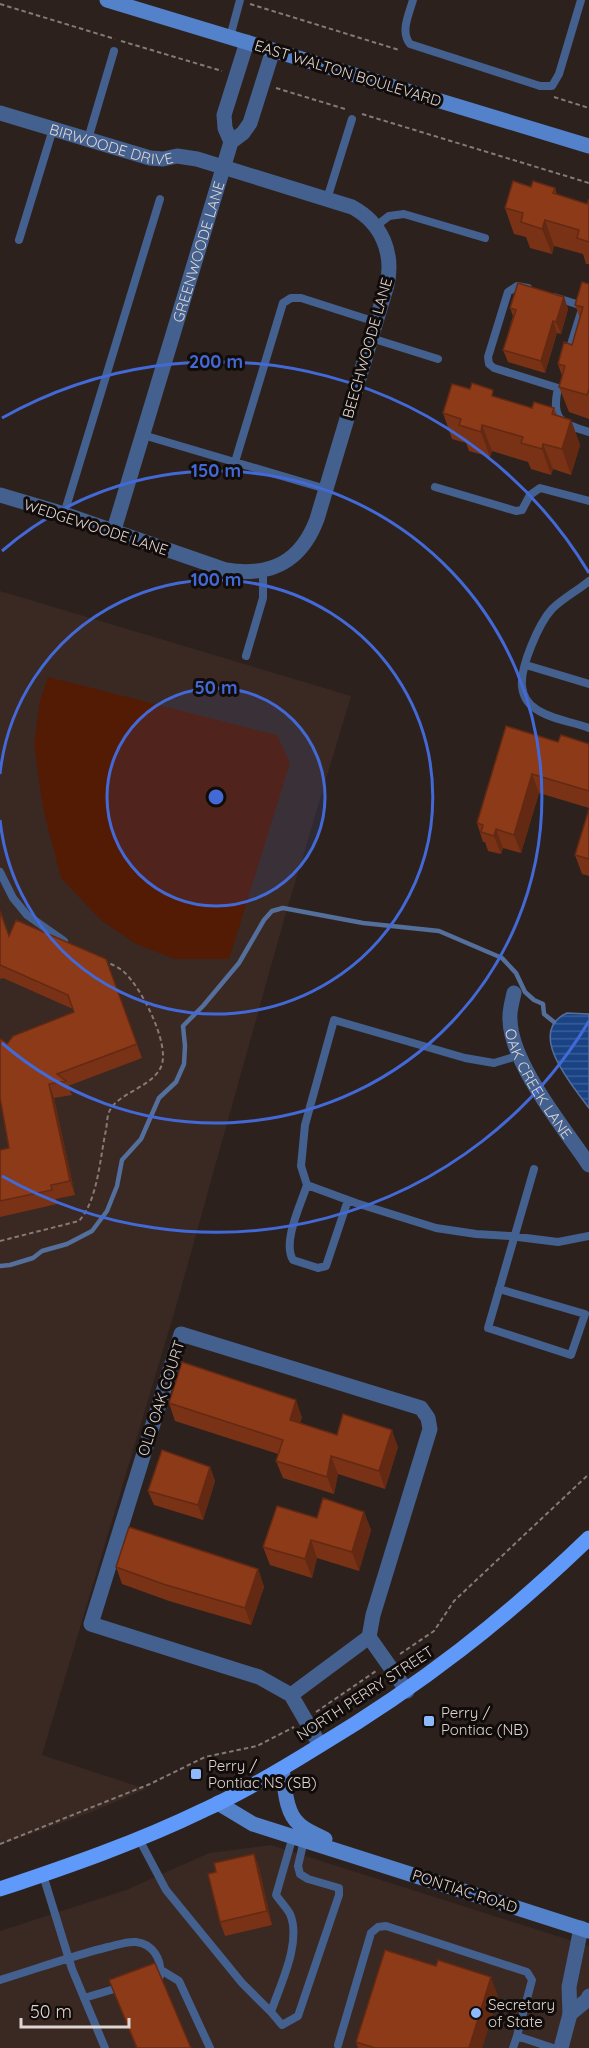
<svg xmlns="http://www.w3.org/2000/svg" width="589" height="2048" font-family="Quicksand,sans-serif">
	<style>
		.built { fill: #3a2822 }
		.grass { fill: #531b04 }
		.water { fill: url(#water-rules); stroke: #546f9c; stroke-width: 1.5 }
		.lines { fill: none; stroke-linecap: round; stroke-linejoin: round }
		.stream { stroke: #546f9c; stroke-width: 4.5 }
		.path { stroke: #847a77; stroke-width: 2; stroke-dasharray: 4.5 3; stroke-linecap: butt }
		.lane { stroke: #43608e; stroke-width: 8 }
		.street { stroke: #43608e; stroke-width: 15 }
		.secondary { stroke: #5381ca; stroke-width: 15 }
		.primary { stroke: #5f9afa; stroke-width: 15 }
		.wall { fill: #793216 }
		.shaded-wall { fill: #632912 }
		.building { fill: #8d3a19; stroke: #632912; stroke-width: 1.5 }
		.ring { fill: none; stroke: #4369d7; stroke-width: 3 }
		.poi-dot { fill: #8eb9fd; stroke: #110c0a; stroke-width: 2 }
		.labels { text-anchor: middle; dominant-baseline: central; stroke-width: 6; stroke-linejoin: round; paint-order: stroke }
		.street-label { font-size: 15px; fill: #ddd5d2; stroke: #110c0a }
		.poi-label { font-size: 15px; fill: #ddd5d2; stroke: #110c0a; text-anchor: start }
		.centre { fill: #4369d7; stroke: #110c0a; stroke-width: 3 }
		.ring-label { font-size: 18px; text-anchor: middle; font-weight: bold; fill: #4369d7; stroke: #110c0a; stroke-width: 6; stroke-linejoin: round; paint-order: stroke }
	</style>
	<defs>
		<pattern id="water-rules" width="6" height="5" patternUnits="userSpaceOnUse" patternTransform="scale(1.5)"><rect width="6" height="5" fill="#194385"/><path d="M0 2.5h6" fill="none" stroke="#3a5d95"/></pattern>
	</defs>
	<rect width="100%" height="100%" fill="#2c211d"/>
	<path class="built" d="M0 591 351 696 285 916 175 1310 42 1755 146 1789 89 1813 0 1845Z
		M271 1845 589 1946V2048H0V1931L126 1890 209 1853Z"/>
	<path class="grass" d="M48 677 277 735 290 763 229 959H175L136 944 101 920 61 878 43 808 34 744 40 701Z"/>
	<path class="water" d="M567 1013 589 1014V1108C573 1086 525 1032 567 1013Z"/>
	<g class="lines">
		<path class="stream" d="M0 1266 10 1265 33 1258 42 1251 67 1244 92 1231 107 1211 117 1186 122 1160 141 1139 159 1098 176 1082 184 1064 185 1046 183 1026 203 1006 239 963 264 920 272 911 283 908 363 923 439 931 502 958 516 973 525 992 534 1000 543 1004 544 1014 554 1022"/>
		<path class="path" d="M0 4 115 39
			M250 4 399 50
			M121 41 222 71
			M276 88 345 109
			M554 97 589 108
			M362 114 589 183
			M0 1241 79 1221C98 1200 100 1157 106 1130 107 1124 107 1117 109 1112 117 1093 151 1088 161 1067 171 1045 141 987 124 972 119 967 111 964 104 961
			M400 1654 434 1631 454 1601 589 1474
			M316 1712 376 1671
			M0 1844 150 1784 205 1757 257 1746 294 1727"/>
		<path class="lane" d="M413 0C409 14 400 32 410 44L540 86H552L559 74 581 0
			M230 37 240 0
			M88 139 114 51
			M327 199 352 119
			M376 226 389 216 404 214 485 238
			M19 240 53 129
			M528 288 517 286 508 292 488 357 489 364 494 368 558 388C551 420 561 423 589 432
			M554 297 583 306 589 294
			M371 338 438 359
			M568 354 583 306
			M143 435 326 489
			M235 462 283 303 291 298H301L376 322
			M435 487 516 511 522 510 530 495 540 488 589 501
			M64 514 160 199
			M589 581C577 591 563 598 552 609 539 623 520 667 522 686 523 696 528 704 536 709 550 719 573 722 589 728
			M246 656 263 598V571
			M526 665 589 684
			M0 872 13 898 27 915 64 941
			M520 1055 494 1063 465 1058 334 1020 305 1125 301 1166 307 1185 356 1203 436 1228 476 1234 510 1236 558 1242 589 1236
			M307 1185C301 1204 282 1242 293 1260L318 1268 326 1266 348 1200
			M499 1289 585 1314 571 1355 488 1328 534 1169
			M293 1836 276 1895C280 1901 287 1908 290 1914 302 1942 280 1985 271 2012L282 2025 298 2016 339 1895V1888L308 1879 300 1874 298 1866 304 1840
			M139 1839 166 1890 242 1983 271 2012
			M43 1875 72 1969 105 2048
			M161 1970 179 1981 210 2048
			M0 1980C36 1969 72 1956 108 1947 117 1945 127 1941 136 1942 153 1944 162 1959 160 1976L151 1981
			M84 1998 121 1987
			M338 2045 371 1933 378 1927 386 1926 527 1972 532 1980 517 2036 553 2048
			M513 2048 517 2036"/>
		<g class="street">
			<path id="s1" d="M0 113 150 158 163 159 177 156 197 159 352 207C382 223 394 253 387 285L317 519C301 562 271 577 226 570L64 514 0 495"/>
			<path d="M231 142 225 128 224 115 247 42"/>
			<path id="s2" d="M113 533 231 142 243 133 250 123 273 50"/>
			<path id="s3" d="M514 993C512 1002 509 1012 510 1020 511 1064 565 1129 589 1165"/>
			<path d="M369 1637 407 1691"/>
			<path d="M291 1695 369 1637 373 1615 430 1429 428 1418 421 1408 181 1334 91 1624 259 1677 291 1695 320 1745"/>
			<path d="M570 2014 587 2000 589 1996"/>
			<path d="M561 2048 570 2014 569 1987 581 1928"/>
		</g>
		<path class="secondary" d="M107 0 589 146
			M282 1769C285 1786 285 1812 299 1824 306 1831 316 1834 325 1839
			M218 1803 253 1824 589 1931"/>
		<path class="primary" d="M0 1889C69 1866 138 1842 204 1810 244 1792 282 1769 319 1746 421 1685 504 1620 589 1538"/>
	</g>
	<path class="wall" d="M531 187 555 188 557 195 587 204 589 199V264H586L583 254 554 246 552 254 530 248 526 237 514 234 505 208Z
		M589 284V419L569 412 559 387 562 376 558 364 572 345 580 318 575 305Z
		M564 297 568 309 561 334 557 333 545 373 508 362 503 350 513 316 510 308Z
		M496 397 532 408H554L557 415 571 420 580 445 571 475 553 469 551 475 531 469 528 462 492 451 490 457 469 451 466 443 452 439 443 413Z
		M558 742 589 744V808L539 793 521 853 503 848 501 854 488 851 485 842H483L477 823Z
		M589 809V876L582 874 575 855Z
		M0 911 9 936 106 959 142 1058 68 1086 72 1095 54 1098 75 1195 56 1199 57 1204 0 1217V1150L9 1148 7 1044 74 1012 73 1009 3 978 0 979Z
		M169 1403 302 1417 300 1423 337 1435 398 1447 385 1489 338 1474 334 1494 283 1478 276 1461 278 1454 175 1421Z
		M210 1467 215 1481 203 1520 154 1505 148 1491Z
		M364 1512 371 1530 359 1571 317 1558 312 1578 270 1565 263 1547 317 1518Z
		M116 1567 258 1569 264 1587 251 1625 169 1601 122 1584Z
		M254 1854 259 1868 272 1925 225 1936 220 1922 216 1872Z
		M436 1966 498 1996 482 2048H358L356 2042Z
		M109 1980 191 2048H136Z"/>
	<path class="shaded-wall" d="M545 220 554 246 552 254 542 229Z
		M564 297 568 309 561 334 556 322Z
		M553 321 557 333 545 373 541 361Z
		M571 420 580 445 571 475 562 449Z
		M482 425 492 451 490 457 481 432Z
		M543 444 553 469 551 475 542 449Z
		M532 774 539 793 521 853 514 835Z
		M496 829 503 848 501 854 494 836Z
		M49 1084 54 1098 75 1195 70 1181Z
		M296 1400 302 1417 296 1437 290 1420Z
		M392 1430 398 1447 385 1489 379 1471Z
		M331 1456 338 1474 334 1494 327 1477Z
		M210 1467 215 1481 203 1520 198 1505Z
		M364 1512 371 1530 359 1571 352 1552Z
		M311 1540 317 1558 312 1578 305 1559Z
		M258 1569 264 1587 251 1625 245 1608Z
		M254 1854 259 1868 272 1925 267 1911Z
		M491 1977 498 1996 482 2048H469Z"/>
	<path class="building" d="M513 181 531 187 533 181 555 188 553 193 587 204 589 199V242L577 238 579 230 545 220 542 229 521 222 523 213 505 208Z
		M582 282 589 284V389L587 395 559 387 565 366 558 364 564 342 572 345 583 307 575 305Z
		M518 283 564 297 556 322 553 321 541 361 503 350 516 310 510 308Z
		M472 383 493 390 492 396 532 408 534 402 554 408 552 414 571 420 562 449 543 444 542 449 521 443 523 437 482 425 481 432 459 425 461 419 443 413 452 384 470 389Z
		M506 726 558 742 561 735 589 744V791L532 774 514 835 496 829 494 836 481 832 483 825 477 823Z
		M589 809V859L575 855Z
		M0 911 9 936 16 920 106 959 137 1044 57 1074 66 1081 49 1084 70 1181 51 1185 52 1190 0 1201V1150L9 1148 0 1098V1040L1 1039 7 1044 13 1036 74 1012 68 995 0 965Z
		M182 1362 296 1400 290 1420 337 1435 343 1414 392 1430 379 1471 331 1456 327 1477 276 1461 283 1440 169 1403Z
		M162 1450 210 1467 198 1505 148 1491Z
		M323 1498 364 1512 352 1552 311 1540 305 1559 263 1547 277 1506 317 1518Z
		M129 1527 258 1569 245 1608 163 1584 116 1567Z
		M254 1854 267 1911 220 1922 208 1874 216 1872 214 1863Z
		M385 1950 436 1966 438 1960 491 1977 469 2048H375L356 2042Z
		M155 1963 191 2048H137L109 1980Z"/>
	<circle cx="216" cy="797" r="109" fill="#4369d7" fill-opacity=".12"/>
	<g class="ring">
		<circle cx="216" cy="797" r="109"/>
		<path d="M0 774A217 217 0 1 1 0 820"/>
		<path d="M2 551A326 326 0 1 1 2 1043"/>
		<path d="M589 1021A435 435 0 0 1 2 1176M2 418A435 435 0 0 1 589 573"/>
	</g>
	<g class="poi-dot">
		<rect x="423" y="1715" width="12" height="12" rx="3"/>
		<rect x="190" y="1768" width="12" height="12" rx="3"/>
		<circle cx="476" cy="2013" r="6"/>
	</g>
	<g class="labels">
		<g class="street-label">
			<text transform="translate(348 73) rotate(17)">EAST WALTON BOULEVARD</text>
			<text stroke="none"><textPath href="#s1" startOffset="116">BIRWOODE DRIVE</textPath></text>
			<text stroke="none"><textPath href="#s2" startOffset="294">GREENWOODE LANE</textPath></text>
			<text transform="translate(367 348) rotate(-74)">BEECHWOODE LANE</text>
			<text transform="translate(96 527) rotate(18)">WEDGEWOODE LANE</text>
			<text stroke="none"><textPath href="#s3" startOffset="98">OAK CREEK LANE</textPath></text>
			<text transform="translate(161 1398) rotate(-72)">OLD OAK COURT</text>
			<text transform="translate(365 1693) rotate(-33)">NORTH PERRY STREET</text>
			<text transform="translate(465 1891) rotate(18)">PONTIAC ROAD</text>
		</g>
		<g class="poi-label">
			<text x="441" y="1712">Perry /<tspan x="441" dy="17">Pontiac (NB)</tspan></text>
			<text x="208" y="1765">Perry /<tspan x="208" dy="17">Pontiac NS (SB)</tspan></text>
			<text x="488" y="2004">Secretary<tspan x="488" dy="17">of State</tspan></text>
		</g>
	</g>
	<circle cx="216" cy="797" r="9" class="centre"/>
	<g class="ring-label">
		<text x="216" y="368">200 m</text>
		<text x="216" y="477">150 m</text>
		<text x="216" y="586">100 m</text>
		<text x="216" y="694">50 m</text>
	</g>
	<path d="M21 2018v9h108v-9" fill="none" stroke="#ddd5d2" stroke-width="3"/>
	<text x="30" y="2018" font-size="18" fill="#ddd5d2" stroke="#110c0a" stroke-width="4.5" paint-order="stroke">50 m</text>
</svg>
